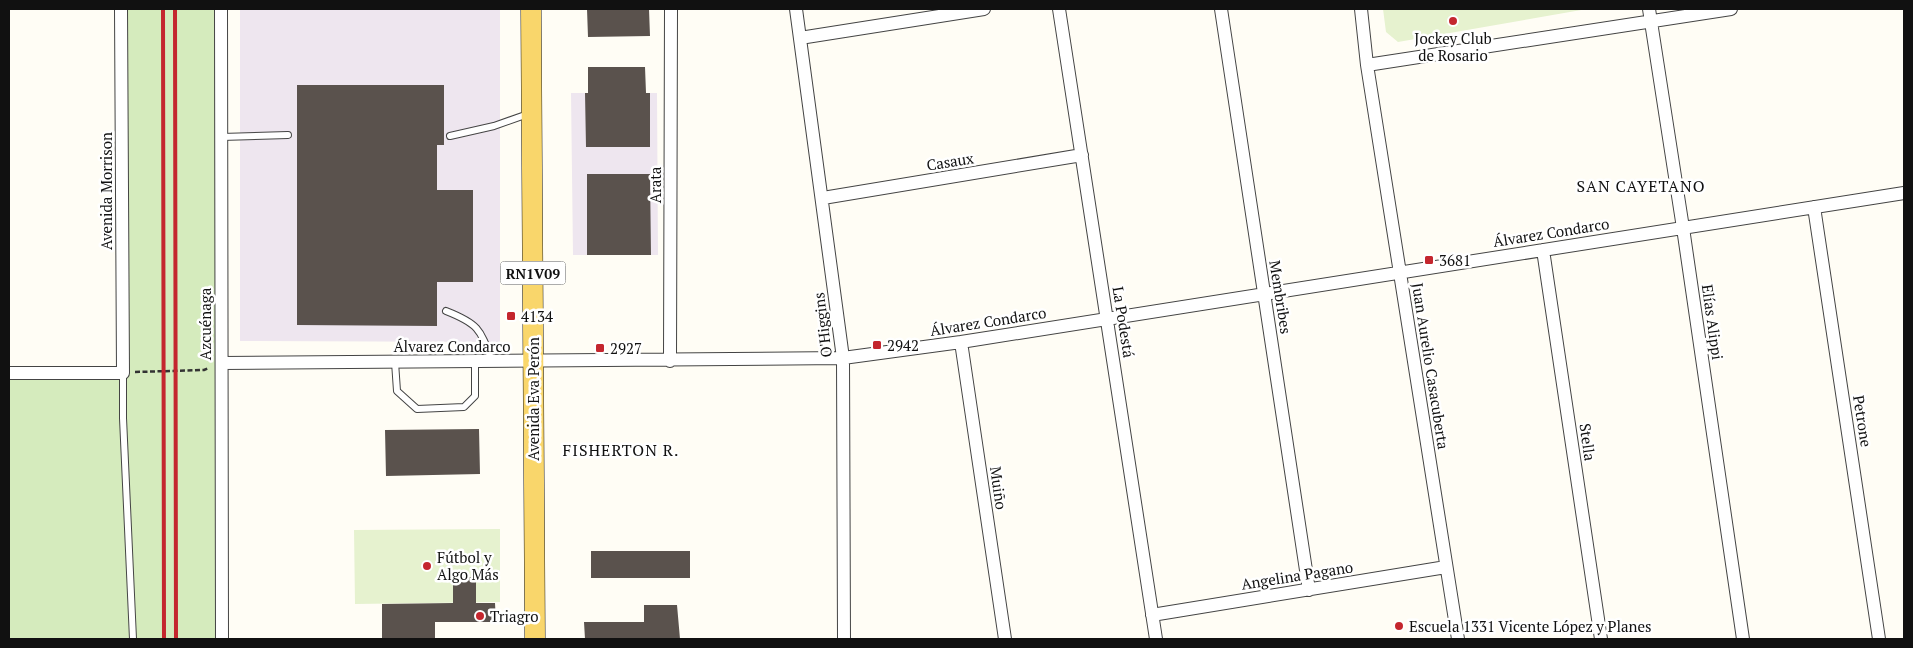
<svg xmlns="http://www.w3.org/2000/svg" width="1913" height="648" font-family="'PT Serif',serif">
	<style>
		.industrial { fill: #eee6ef }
		.green { fill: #d5ebbd }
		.pitch { fill: #e6f2cf }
		.building { fill: #5a524d }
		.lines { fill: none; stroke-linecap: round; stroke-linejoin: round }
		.lane-casing { stroke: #444; stroke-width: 8 }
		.street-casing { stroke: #444; stroke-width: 14 }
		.primary-casing { stroke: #222; stroke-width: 21 }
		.path { stroke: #333; stroke-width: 2.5; stroke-dasharray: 5 2.5; stroke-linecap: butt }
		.lane { stroke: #fff; stroke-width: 6 }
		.street { stroke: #fff; stroke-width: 12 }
		.primary { stroke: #f9d66b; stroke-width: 20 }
		.rail { stroke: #c4262e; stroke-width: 4 }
		.poi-dot { fill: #c4262e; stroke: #fff; stroke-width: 2 }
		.labels { text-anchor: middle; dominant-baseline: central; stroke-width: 5; stroke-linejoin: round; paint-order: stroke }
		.shield { fill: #fff; stroke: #585858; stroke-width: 1 }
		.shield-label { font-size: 14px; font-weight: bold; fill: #111 }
		.poi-label { font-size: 15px; fill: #111; stroke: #fff; text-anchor: start }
		.street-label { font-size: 15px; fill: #111; stroke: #fff }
		.neighbourhood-label { font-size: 16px; letter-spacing: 1px; fill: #111; stroke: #fff }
	</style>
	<rect width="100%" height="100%" fill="#fffdf5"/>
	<path class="industrial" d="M240 9H500V342L240 341Z
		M571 93H657L658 255H573Z"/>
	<path class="green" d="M121 9H221L222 639H9V373H122Z"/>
	<path class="pitch" d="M1383 9H1587L1398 42 1386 32Z
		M500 529V602L355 604 354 530Z"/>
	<path class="building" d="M587 9H649L650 36 588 37Z
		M588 67H645L646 93H650V147H586L585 93H588Z
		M297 85H444V145H437V190H473V282H437V326L297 325Z
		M587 174H650L651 255H587Z
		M479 429 480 474 386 476 385 430Z
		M591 551H690V578H591Z
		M453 577H476V603H495L496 622H435V639H382V604L453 603Z
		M644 605H677L680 639H585L584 622H644Z"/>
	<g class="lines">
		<g class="lane-casing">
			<path id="lane" d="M450 136 494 126 528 114
				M221 137 288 135
				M446 311C479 324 480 329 492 361
				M395 362 397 391 417 409 464 407 475 396V362
				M123 373V418L133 639"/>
		</g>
		<g class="street-casing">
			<path id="street" d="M221 9 222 639
				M796 9 843 358 844 639
				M1059 9 1156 639
				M1221 9 1309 590
				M1361 9 1367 65 1458 639
				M1649 9 1683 228 1743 639
				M800 38 984 9
				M1367 65 1731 9
				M823 198 1082 155
				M1814 207 1879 639
				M1543 250 1601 639
				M961 342 1005 639
				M670 361 671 9
				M222 363 843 358 961 342 1904 193
				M9 373H123L121 9
				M1152 615 1446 567"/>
		</g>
		<g class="primary-casing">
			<path id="primary" d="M531 9 535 639"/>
		</g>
		<path class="path" d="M135 372 204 370 209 368"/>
		<use href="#lane" class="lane"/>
		<use href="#street" class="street"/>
		<use href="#primary" class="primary"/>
		<path class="rail" d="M163 9 164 639
			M175 9 176 639"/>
	</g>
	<g class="poi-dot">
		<circle cx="1453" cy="21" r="5"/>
		<rect x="1424" y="255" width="10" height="10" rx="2.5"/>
		<rect x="506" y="311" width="10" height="10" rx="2.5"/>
		<rect x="872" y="340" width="10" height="10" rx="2.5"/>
		<rect x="595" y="343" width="10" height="10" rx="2.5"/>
		<circle cx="427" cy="566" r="5"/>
		<circle cx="480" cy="616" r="5"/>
		<circle cx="1399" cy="626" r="5"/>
	</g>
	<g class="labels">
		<rect class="shield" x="500.5" y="261.5" width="65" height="23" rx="4"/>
		<g class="shield-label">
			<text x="533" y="273">RN1V09</text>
		</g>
		<g class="poi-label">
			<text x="1453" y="38" text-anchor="middle">Jockey Club<tspan x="1453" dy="17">de Rosario</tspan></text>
			<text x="1439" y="260">3681</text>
			<text x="521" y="316">4134</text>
			<text x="887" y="345">2942</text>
			<text x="610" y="348">2927</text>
			<text x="437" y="557">Fútbol y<tspan x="437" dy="17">Algo Más</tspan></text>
			<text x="490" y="616">Triagro</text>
			<text x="1409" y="626">Escuela 1331 Vicente López y Planes</text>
		</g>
		<g class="street-label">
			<text transform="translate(950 161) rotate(-9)">Casaux</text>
			<text transform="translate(655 185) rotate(-90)">Arata</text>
			<text transform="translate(106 191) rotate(-90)">Avenida Morrison</text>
			<text transform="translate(1551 232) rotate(-9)">Álvarez Condarco</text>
			<text transform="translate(1281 297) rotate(81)">Membribes</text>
			<text transform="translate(988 321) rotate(-9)">Álvarez Condarco</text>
			<text transform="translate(1124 322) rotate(81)">La Podestá</text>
			<text transform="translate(1713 322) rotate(82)">Elías Alippi</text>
			<text transform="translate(205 324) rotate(-90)">Azcuénaga</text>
			<text transform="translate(822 325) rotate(-97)">O'Higgins</text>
			<text x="452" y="346">Álvarez Condarco</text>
			<text transform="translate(1431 366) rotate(81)">Juan Aurelio Casacuberta</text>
			<text transform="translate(533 399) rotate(-90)">Avenida Eva Perón</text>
			<text transform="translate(1863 421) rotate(81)">Petrone</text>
			<text transform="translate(1588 442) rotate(82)">Stella</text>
			<text transform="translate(999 488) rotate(82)">Muiño</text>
			<text transform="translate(1297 575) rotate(-9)">Angelina Pagano</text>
		</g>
		<g class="neighbourhood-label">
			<text x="1641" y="186">SAN CAYETANO</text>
			<text x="621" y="450">FISHERTON R.</text>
		</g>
	</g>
	<rect width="1913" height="648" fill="none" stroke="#111111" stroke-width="20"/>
</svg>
